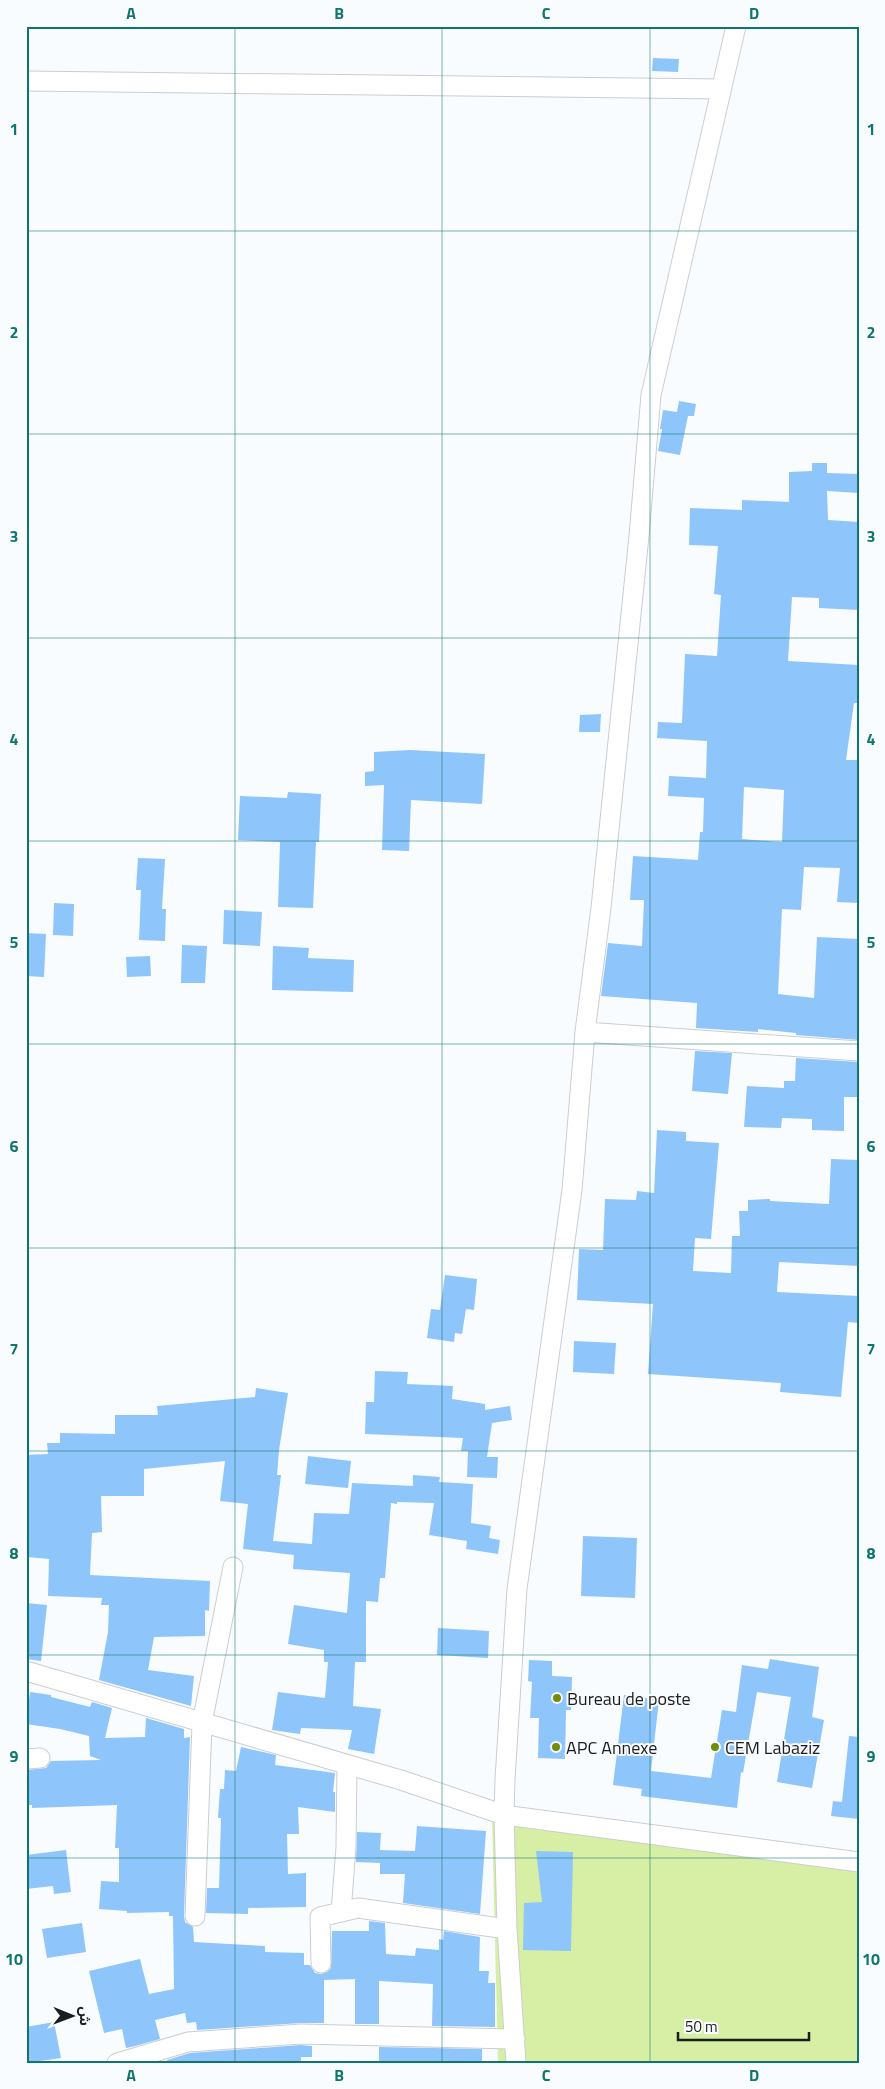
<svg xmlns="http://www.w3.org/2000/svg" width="885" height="2089" font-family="'Titillium Web','Noto Sans Arabic',sans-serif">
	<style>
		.green { fill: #d7efa5 }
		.building { fill: #8ec5fa; fill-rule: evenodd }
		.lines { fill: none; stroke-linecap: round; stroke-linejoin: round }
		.minor-casing { stroke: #cbcdd0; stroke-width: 21 }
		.minor { stroke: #fff; stroke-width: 19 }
		.grid { fill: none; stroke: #0f766e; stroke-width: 1; stroke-opacity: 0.55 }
		.poi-dot { fill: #708c09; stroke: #f9fcff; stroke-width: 2 }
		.labels { text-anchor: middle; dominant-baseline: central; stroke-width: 4; stroke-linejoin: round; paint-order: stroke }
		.poi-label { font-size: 18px; fill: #1b1c1d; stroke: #f9fcff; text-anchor: start }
		.neatline { fill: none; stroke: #0f766e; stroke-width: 2 }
		.grid-label { font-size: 16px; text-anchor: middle; font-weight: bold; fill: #0f766e }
	</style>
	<rect width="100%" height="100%" fill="#f9fcff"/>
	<path class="green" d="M492 1820 859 1869V2063H498Z"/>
	<path class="building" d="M653 58 679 59 678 72 652 71Z
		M679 401 696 404 694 416H688L680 455 658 451 662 429H660L663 410 677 412Z
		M812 463H827V473L859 474V493L827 491 828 520 859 522V610L819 608V598L792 597 788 661 859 665V703H854L846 760H859V903L837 902 840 868 804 867 801 910 782 909 778 994 814 998 817 937 859 939V1040L796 1035V1033L758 1029V1032L696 1028 697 1003 601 996 608 943 642 946 644 900H630L633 856 698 860 700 832H703L704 798 668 796 669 776 706 778 707 741 657 738 658 722 682 723 685 654 717 656 721 595 714 594 718 546 689 545 690 508 742 510V500L789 502V472L812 471ZM744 787 784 790 782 842 742 839Z
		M601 714 600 732H579L580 715Z
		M410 750 485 754 482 804 411 800 409 851 382 850 384 785 365 786V772L374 771V752Z
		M288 792 321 794 319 842H316L313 908 278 907 280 842 238 840 240 796 287 798Z
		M138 858 165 859 162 909H166L165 941 139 940 141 890H136Z
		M54 903 74 904 73 936 53 935Z
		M224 910 262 912 260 946 223 944Z
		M26 933 46 934 44 977 26 976Z
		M182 945 207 946 205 983H181Z
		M273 946 309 948 308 958 354 960 353 992 272 990Z
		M150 956 151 976 127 977 126 957Z
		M695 1051 732 1053 728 1094 692 1091Z
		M796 1058 859 1062V1097H844V1131L812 1130V1119L782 1118 781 1128 744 1127 747 1086 784 1088V1081H795Z
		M657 1130 686 1132V1141L719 1143 711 1239 695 1238 693 1271 731 1273 732 1236H740L739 1211H748V1200L770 1199V1201L829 1204 831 1159 859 1160V1266L779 1262 777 1292 859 1296V1323L848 1322 841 1397 780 1392 781 1383 648 1374 653 1304 577 1300 579 1249 603 1250 605 1199 636 1200 637 1191 654 1193Z
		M445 1275 477 1279 474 1310 466 1309 462 1334 455 1333 454 1342 427 1338 431 1309 440 1310Z
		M574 1341 616 1343 614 1374 573 1372Z
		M375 1371 408 1372 407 1384 453 1386 452 1399 485 1404V1410L510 1406 512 1420 492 1423 487 1457H498L497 1478 467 1477 468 1451H461L463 1438 365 1434 366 1402H374Z
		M256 1388 288 1393 279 1450 277 1475H281L273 1541 312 1544 314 1513 349 1514 352 1483 413 1486V1475L440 1477 439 1482 473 1484 471 1523 491 1526 489 1538 500 1540 498 1554 466 1549 467 1541 429 1535 434 1503 397 1502V1504L391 1503 385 1578H380L378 1602 366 1601V1662H355L353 1706 381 1709 374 1754 348 1749 352 1730 301 1728 300 1734 272 1730 278 1692 325 1698 328 1662H324V1650L288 1644 294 1605 347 1613 350 1573 293 1569 294 1555 243 1549 248 1504 220 1501 225 1461 144 1469V1496H101L102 1532 92 1533 90 1575 210 1581 209 1611 205 1610V1636L154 1637 148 1670 194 1676 191 1706 99 1680 108 1632 109 1605H101L102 1598 48 1596 49 1559 27 1557 29 1515H28V1491H26V1455L48 1454 47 1443H60V1433L115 1434V1415H158L157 1406 255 1397Z
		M308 1456 351 1461 348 1488 305 1484Z
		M583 1536 637 1538 635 1598 581 1596Z
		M26 1603 47 1605 41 1661 26 1659Z
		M438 1628 489 1631 488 1658 437 1655Z
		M770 1659 819 1667 812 1717 824 1720 812 1788 777 1782 791 1697 757 1692 743 1773 741 1772 737 1808 641 1796 642 1789 613 1785 624 1695 659 1700 651 1771 711 1778 722 1710 736 1712 742 1665 768 1669Z
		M529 1660 552 1661V1676L572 1677 571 1710H566L565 1759 538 1758 539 1718H530L532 1682 528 1681Z
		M30 1692 51 1695V1697L90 1707 92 1702 112 1708 105 1738 145 1737 146 1718 184 1729V1738L190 1737 184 1916 185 1922 193 1927 194 1942 265 1946V1952L304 1953V1965H310L315 1973 321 1974 327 1972 331 1968 332 1931H369V1921L385 1923 386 1954 415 1956 416 1948 439 1950V1939L443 1940 444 1931 480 1937 479 1971H489L488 1983H495V2027L432 2026 433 1984 379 1981V2024H355V1979L324 1980V2023H300L197 2030 196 2022 187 2023 185 2013 155 2020 160 2039 135 2046 126 2048 122 2029 104 2033 89 1971 140 1959 149 1994 174 1989 173 1916H169V1912L127 1913V1911L99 1909 101 1881 119 1882V1848H115L117 1805 32 1808V1805H26V1770L46 1768 51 1761 101 1760 90 1756 89 1736 60 1729 26 1724Z
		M849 1736 859 1737V1819L831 1816 833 1801 842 1802Z
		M241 1747 276 1755 275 1765 335 1773 333 1792H335V1812L298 1807 299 1834H287L288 1874 306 1873V1907L248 1908V1914L206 1913 207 1888H219L221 1818H218L220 1789H224L225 1770 236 1771Z
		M417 1826 486 1831 480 1914 403 1903 405 1874H380V1863L356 1862 357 1832 381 1833 380 1850 415 1851Z
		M66 1850 71 1892 54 1894 53 1886 26 1889V1855Z
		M536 1851 573 1852 571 1951 523 1950 524 1903 542 1902Z
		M82 1923 86 1952 47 1958 42 1929Z
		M54 2022 61 2058 26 2063V2027Z
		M301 2045 312 2046V2057H301V2063H167V2060L190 2053Z
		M379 2047 482 2049V2063H379Z"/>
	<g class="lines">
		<g class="minor-casing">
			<path id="minor" d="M26 81 721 89
				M585 1032 859 1051
				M26 1671 401 1780 504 1815 859 1862
				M26 1759 40 1758
				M341 1912 346 1847 347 1765
				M195 1916 202 1723 233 1567
				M321 1963 320 1917 358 1908 507 1929
				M117 2063 188 2042 301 2034 515 2039
				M516 2063 507 1929 504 1815 505 1779 517 1589 572 1190 585 1032 601 908 639 536 651 395 736 26"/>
		</g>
		<use href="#minor" class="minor"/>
	</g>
	<path class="grid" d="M235 26V2063M442 26V2063M650 26V2063M26 231H859M26 434H859M26 638H859M26 841H859M26 1044H859M26 1248H859M26 1451H859M26 1655H859M26 1858H859"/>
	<g class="poi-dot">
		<circle cx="557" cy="1698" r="5"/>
		<circle cx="556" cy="1747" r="5"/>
		<circle cx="715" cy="1747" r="5"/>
	</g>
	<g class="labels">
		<g class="poi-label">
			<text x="567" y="1698">Bureau de poste</text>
			<text x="566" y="1747">APC Annexe</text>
			<text x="725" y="1747">CEM Labaziz</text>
		</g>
	</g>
	<rect width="885" height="2089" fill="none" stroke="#f9fcff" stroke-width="55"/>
	<g transform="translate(72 2016) rotate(91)" stroke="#f9fcff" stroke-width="4" paint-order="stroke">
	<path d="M0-4L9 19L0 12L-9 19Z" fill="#1b1c1d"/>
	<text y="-8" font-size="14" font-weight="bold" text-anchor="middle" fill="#1b1c1d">ش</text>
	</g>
	<path d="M678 2032v8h131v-8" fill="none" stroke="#1b1c1d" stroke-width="2.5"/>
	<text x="685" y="2032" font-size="15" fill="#1b1c1d" stroke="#f9fcff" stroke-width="4" paint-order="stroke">50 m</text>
	<rect x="28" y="28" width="830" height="2034" class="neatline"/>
	<g class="grid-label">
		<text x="131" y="19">A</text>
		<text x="339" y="19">B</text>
		<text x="546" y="19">C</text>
		<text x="754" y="19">D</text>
		<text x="14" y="135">1</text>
		<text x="871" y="135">1</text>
		<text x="14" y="338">2</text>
		<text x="871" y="338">2</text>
		<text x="14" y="542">3</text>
		<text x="871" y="542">3</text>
		<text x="14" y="745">4</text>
		<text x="871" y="745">4</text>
		<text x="14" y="948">5</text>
		<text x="871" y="948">5</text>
		<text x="14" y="1152">6</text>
		<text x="871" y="1152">6</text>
		<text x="14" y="1355">7</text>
		<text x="871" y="1355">7</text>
		<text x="14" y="1559">8</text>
		<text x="871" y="1559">8</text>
		<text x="14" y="1762">9</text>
		<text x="871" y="1762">9</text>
		<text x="14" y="1965">10</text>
		<text x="871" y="1965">10</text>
		<text x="131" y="2081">A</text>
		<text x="339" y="2081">B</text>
		<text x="546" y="2081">C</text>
		<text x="754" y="2081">D</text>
	</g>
</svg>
